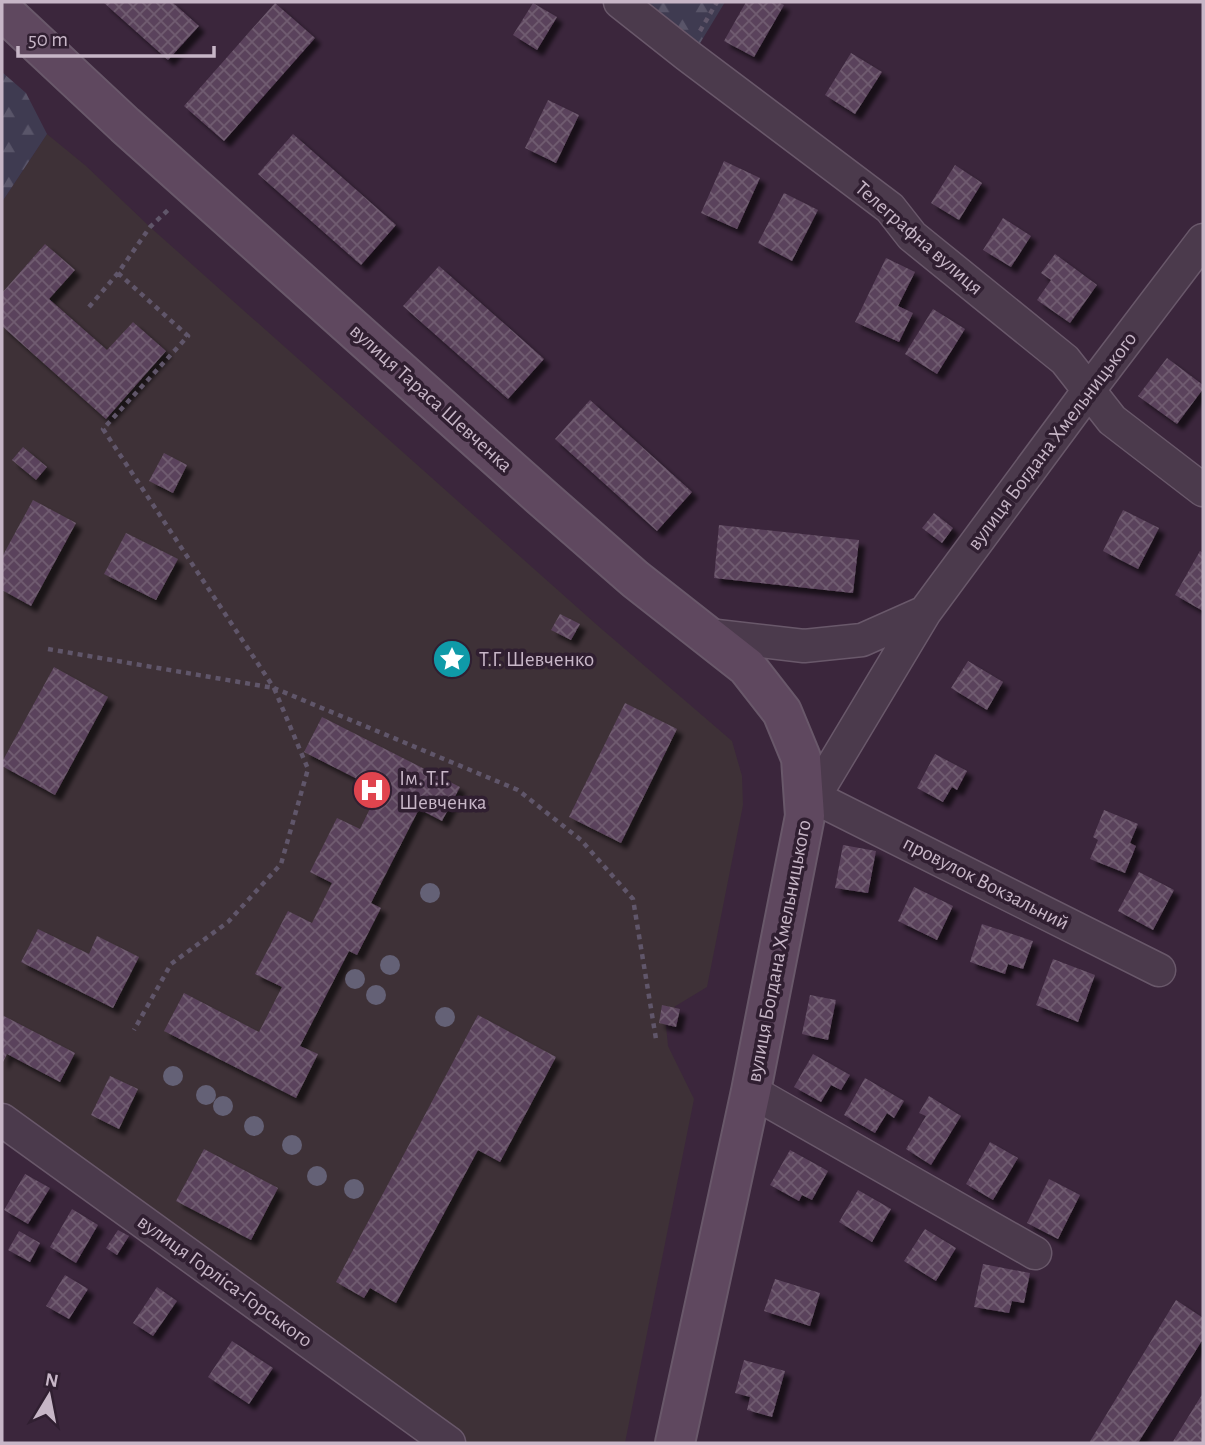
<svg xmlns="http://www.w3.org/2000/svg" width="1205" height="1445" font-family="'Alegreya Sans',sans-serif">
	<style>
		.medical { fill: #3e3137 }
		.forest { fill: url(#forest-firs) }
		.building { fill: url(#building-cross-hatch); filter: url(#shadow) }
		.lines { fill: none; stroke-linecap: round; stroke-linejoin: round }
		.street-casing { stroke: #69586a; stroke-width: 35 }
		.secondary-casing { stroke: #69586a; stroke-width: 42 }
		.path { stroke: #60566a; stroke-width: 4.5; stroke-dasharray: 5 5; stroke-linecap: butt }
		.street { stroke: #4b3a4c; stroke-width: 32 }
		.secondary { stroke: #5f485f; stroke-width: 38 }
		.tree { fill: #646176 }
		.labels { text-anchor: middle; dominant-baseline: central; stroke-width: 7; stroke-linejoin: round; paint-order: stroke }
		.street-label { font-size: 21px; fill: #c7b6c7; stroke: #301f31 }
		.poi-label { font-size: 21px; fill: #c7b6c7; stroke: #301f31; text-anchor: start }
	</style>
	<defs>
		<pattern id="forest-firs" width="22" height="20" patternUnits="userSpaceOnUse" patternTransform="scale(1.75)"><rect width="22" height="20" fill="#3f3b51"/><path d="M5 1l3.5 6h-7zM16 11l3.5 6h-7z" fill="#595569"/></pattern>
		<pattern id="building-cross-hatch" width="8" height="8" patternUnits="userSpaceOnUse" patternTransform="scale(1.75)"><rect width="8" height="8" fill="#5a435b"/><path d="M0 0l8 8M0 8l8-8" fill="none" stroke="#705c71"/></pattern>
		<filter id="shadow"><feDropShadow dx="6" dy="6" stdDeviation="2" flood-color="#0009"/></filter>
	</defs>
	<rect width="100%" height="100%" fill="#3b263c"/>
	<path class="medical" d="M47 134 86 166 150 227 597 625 732 741 742 776 743 805 707 987 674 1007 680 1009 676 1027 666 1025 668 1046 694 1099 625 1443H461L2 1106V202Z"/>
	<path class="forest" d="M620 2H725L691 58Z
		M2 72 26 93 47 134 2 202Z"/>
	<path class="building" d="M103 2H172L199 26 168 60Z
		M746 2H778L784 5 754 57 724 41Z
		M275 3 315 38 224 141 184 106Z
		M533 3 557 17 537 50 513 35Z
		M851 53 882 72 855 114 825 95Z
		M548 100 579 115 556 163 525 148Z
		M293 134 396 225 361 265 258 174Z
		M724 161 760 178 737 229 701 213Z
		M955 165 982 183 959 220 931 203Z
		M784 193 818 210 792 261 758 243Z
		M1003 218 1031 236 1011 267 983 250Z
		M45 244 75 270 49 299 107 350 133 322 166 351 106 419 2 326V293Z
		M1055 254 1097 285 1070 323 1037 300 1051 280 1041 273Z
		M886 258 915 272 898 306 913 313 899 342 855 322Z
		M439 266 544 359 508 399 403 306Z
		M933 309 965 329 937 374 905 354Z
		M1167 358 1203 385V389L1177 424 1138 396Z
		M590 400 692 492 657 531 555 439Z
		M23 447 47 467 36 480 12 460Z
		M164 453 187 465 173 493 149 481Z
		M33 500 76 523 31 606 2 590V557Z
		M1123 510 1159 528 1138 569 1103 551Z
		M934 513 953 528 942 543 922 528Z
		M719 525 859 540 853 593 714 578Z
		M126 533 178 559 156 600 104 574Z
		M1200 551 1203 553V611L1175 595Z
		M560 614 580 624 571 640 551 630Z
		M968 661 1003 682 987 710 951 688Z
		M54 667 108 697 55 795 2 766V762Z
		M625 703 677 729 621 843 569 817Z
		M322 717 460 787 442 821 419 809 371 903 381 908 357 955 349 951 300 1046 318 1054 296 1098 164 1031 184 993 259 1032 282 987 255 974 288 911 312 923 332 883 310 872 337 818 360 829 379 790 304 752Z
		M935 754 967 771 957 790 952 787 943 802 917 788Z
		M1104 810 1138 824 1130 843 1136 846 1125 873 1090 859 1098 840 1093 837Z
		M843 845 876 851 868 893 835 888Z
		M1139 872 1174 890 1153 930 1118 911Z
		M914 887 953 906 937 940 898 921Z
		M982 924 1033 941 1023 969 1008 964 1005 974 970 962Z
		M38 929 89 954 97 936 139 957 113 1008 21 962Z
		M1053 959 1095 975 1078 1022 1036 1005Z
		M810 995 836 1000 828 1040 802 1034Z
		M662 1005 680 1009 676 1027 659 1023Z
		M2 1015 75 1053 60 1082 7 1054 2 1064Z
		M478 1015 556 1057 500 1162 478 1150 396 1303 370 1288 364 1298 336 1282Z
		M813 1054 850 1075 841 1090 831 1085 821 1102 794 1087Z
		M110 1076 138 1089 119 1129 91 1115Z
		M865 1078 904 1101 894 1118 887 1113 875 1133 844 1115Z
		M929 1096 961 1116 931 1165 906 1149 926 1116 919 1113Z
		M990 1142 1018 1158 993 1200 966 1184Z
		M204 1149 278 1188 251 1240 176 1201Z
		M790 1150 828 1171 812 1200 802 1195 799 1201 770 1185Z
		M25 1174 50 1188 28 1224 4 1210Z
		M1049 1179 1080 1195 1058 1239 1027 1223Z
		M858 1190 891 1209 872 1242 839 1222Z
		M72 1209 98 1225 76 1263 50 1247Z
		M925 1229 956 1248 936 1281 904 1261Z
		M118 1230 129 1236 117 1255 106 1248Z
		M19 1231 40 1243 30 1262 8 1250Z
		M983 1264 1030 1273 1024 1303 1012 1301 1009 1313 974 1307Z
		M65 1275 88 1289 69 1319 46 1306Z
		M775 1279 820 1293 810 1326 764 1311Z
		M157 1287 177 1301 153 1336 133 1323Z
		M1176 1300 1203 1318V1339L1138 1443H1089Z
		M232 1341 273 1368 249 1404 208 1377Z
		M744 1360 785 1371 772 1417 747 1410 750 1397 735 1393Z
		M1203 1393V1443H1172Z"/>
	<g class="lines">
		<g class="street-casing">
			<path id="street" d="M620 2 687 55 890 208 912 236 1065 360 1112 420 1203 490
				M708 635 804 646 862 640 925 612
				M814 797 1159 970
				M805 816 814 797 925 612 1089 390 1203 240
				M751 1091 1035 1253
				M2 1120 449 1443"/>
		</g>
		<g class="secondary-casing">
			<path id="secondary" d="M2 10 125 125 539 495 635 579 747 667 782 712 801 758 805 816 751 1091 675 1443"/>
		</g>
		<path class="path" d="M700 31 717 2
			M118 273 188 336 103 429 274 688 518 790 581 840 633 899 656 1039
			M89 307 118 273 150 227 168 210
			M48 649 274 688 308 769 281 864 228 922 171 964 134 1030"/>
		<use href="#street" class="street"/>
		<use href="#secondary" class="secondary"/>
	</g>
	<g class="tree">
		<circle cx="430" cy="893" r="10"/>
		<circle cx="390" cy="965" r="10"/>
		<circle cx="355" cy="979" r="10"/>
		<circle cx="376" cy="995" r="10"/>
		<circle cx="445" cy="1017" r="10"/>
		<circle cx="173" cy="1076" r="10"/>
		<circle cx="206" cy="1095" r="10"/>
		<circle cx="223" cy="1106" r="10"/>
		<circle cx="254" cy="1126" r="10"/>
		<circle cx="292" cy="1145" r="10"/>
		<circle cx="317" cy="1176" r="10"/>
		<circle cx="354" cy="1189" r="10"/>
	</g>
	<defs>
		<g id="sight-disc" transform="scale(2.0125)"><circle r="9.5" fill="#0f9aa8" stroke="#301f31"/><path d="M0-6L1.8-2.2L6-1.7L2.9 1.2L3.7 5.4L0 3.3L-3.7 5.4L-2.9 1.2L-6-1.7L-1.8-2.2Z" fill="#fff"/></g>
		<g id="hospital-disc" transform="scale(2.0125)"><circle r="9.5" fill="#e0444e" stroke="#301f31"/><path d="M-5-5h3v3.5h4V-5h3V5h-3V1.5h-4V5h-3Z" fill="#fff"/></g>
	</defs>
	<g fill-rule="evenodd">
		<use href="#sight-disc" x="452" y="659"/>
		<use href="#hospital-disc" x="372" y="790"/>
	</g>
	<g class="labels">
		<g class="street-label">
			<text transform="translate(919 238) rotate(41)">Телеграфна вулиця</text>
			<text transform="translate(431 398) rotate(42)">вулиця Тараса Шевченка</text>
			<text transform="translate(1052 441) rotate(-53)">вулиця Богдана Хмельницького</text>
			<text transform="translate(986 883) rotate(27)">провулок Вокзальний</text>
			<text transform="translate(779 951) rotate(-79)">вулиця Богдана Хмельницького</text>
			<text transform="translate(225 1281) rotate(36)">вулиця Горліса-Горського</text>
		</g>
		<g class="poi-label">
			<text x="479" y="659">Т.Г. Шевченко</text>
			<text x="399" y="778">Ім. Т.Г.<tspan x="399" dy="24">Шевченка</tspan></text>
		</g>
	</g>
	<rect width="1205" height="1445" fill="none" stroke="#c7b6c7" stroke-width="7"/>
	<g transform="translate(49 1396) rotate(10)" stroke="#301f31" stroke-width="5" paint-order="stroke">
	<path d="M0-5L12 26L0 18L-12 26Z" fill="#c7b6c7"/>
	<text y="-10" font-size="19" font-weight="bold" text-anchor="middle" fill="#c7b6c7">N</text>
	</g>
	<path d="M18 46v10h196v-10" fill="none" stroke="#c7b6c7" stroke-width="3.5"/>
	<text x="28" y="46" font-size="21" fill="#c7b6c7" stroke="#301f31" stroke-width="5" paint-order="stroke">50 m</text>
</svg>
